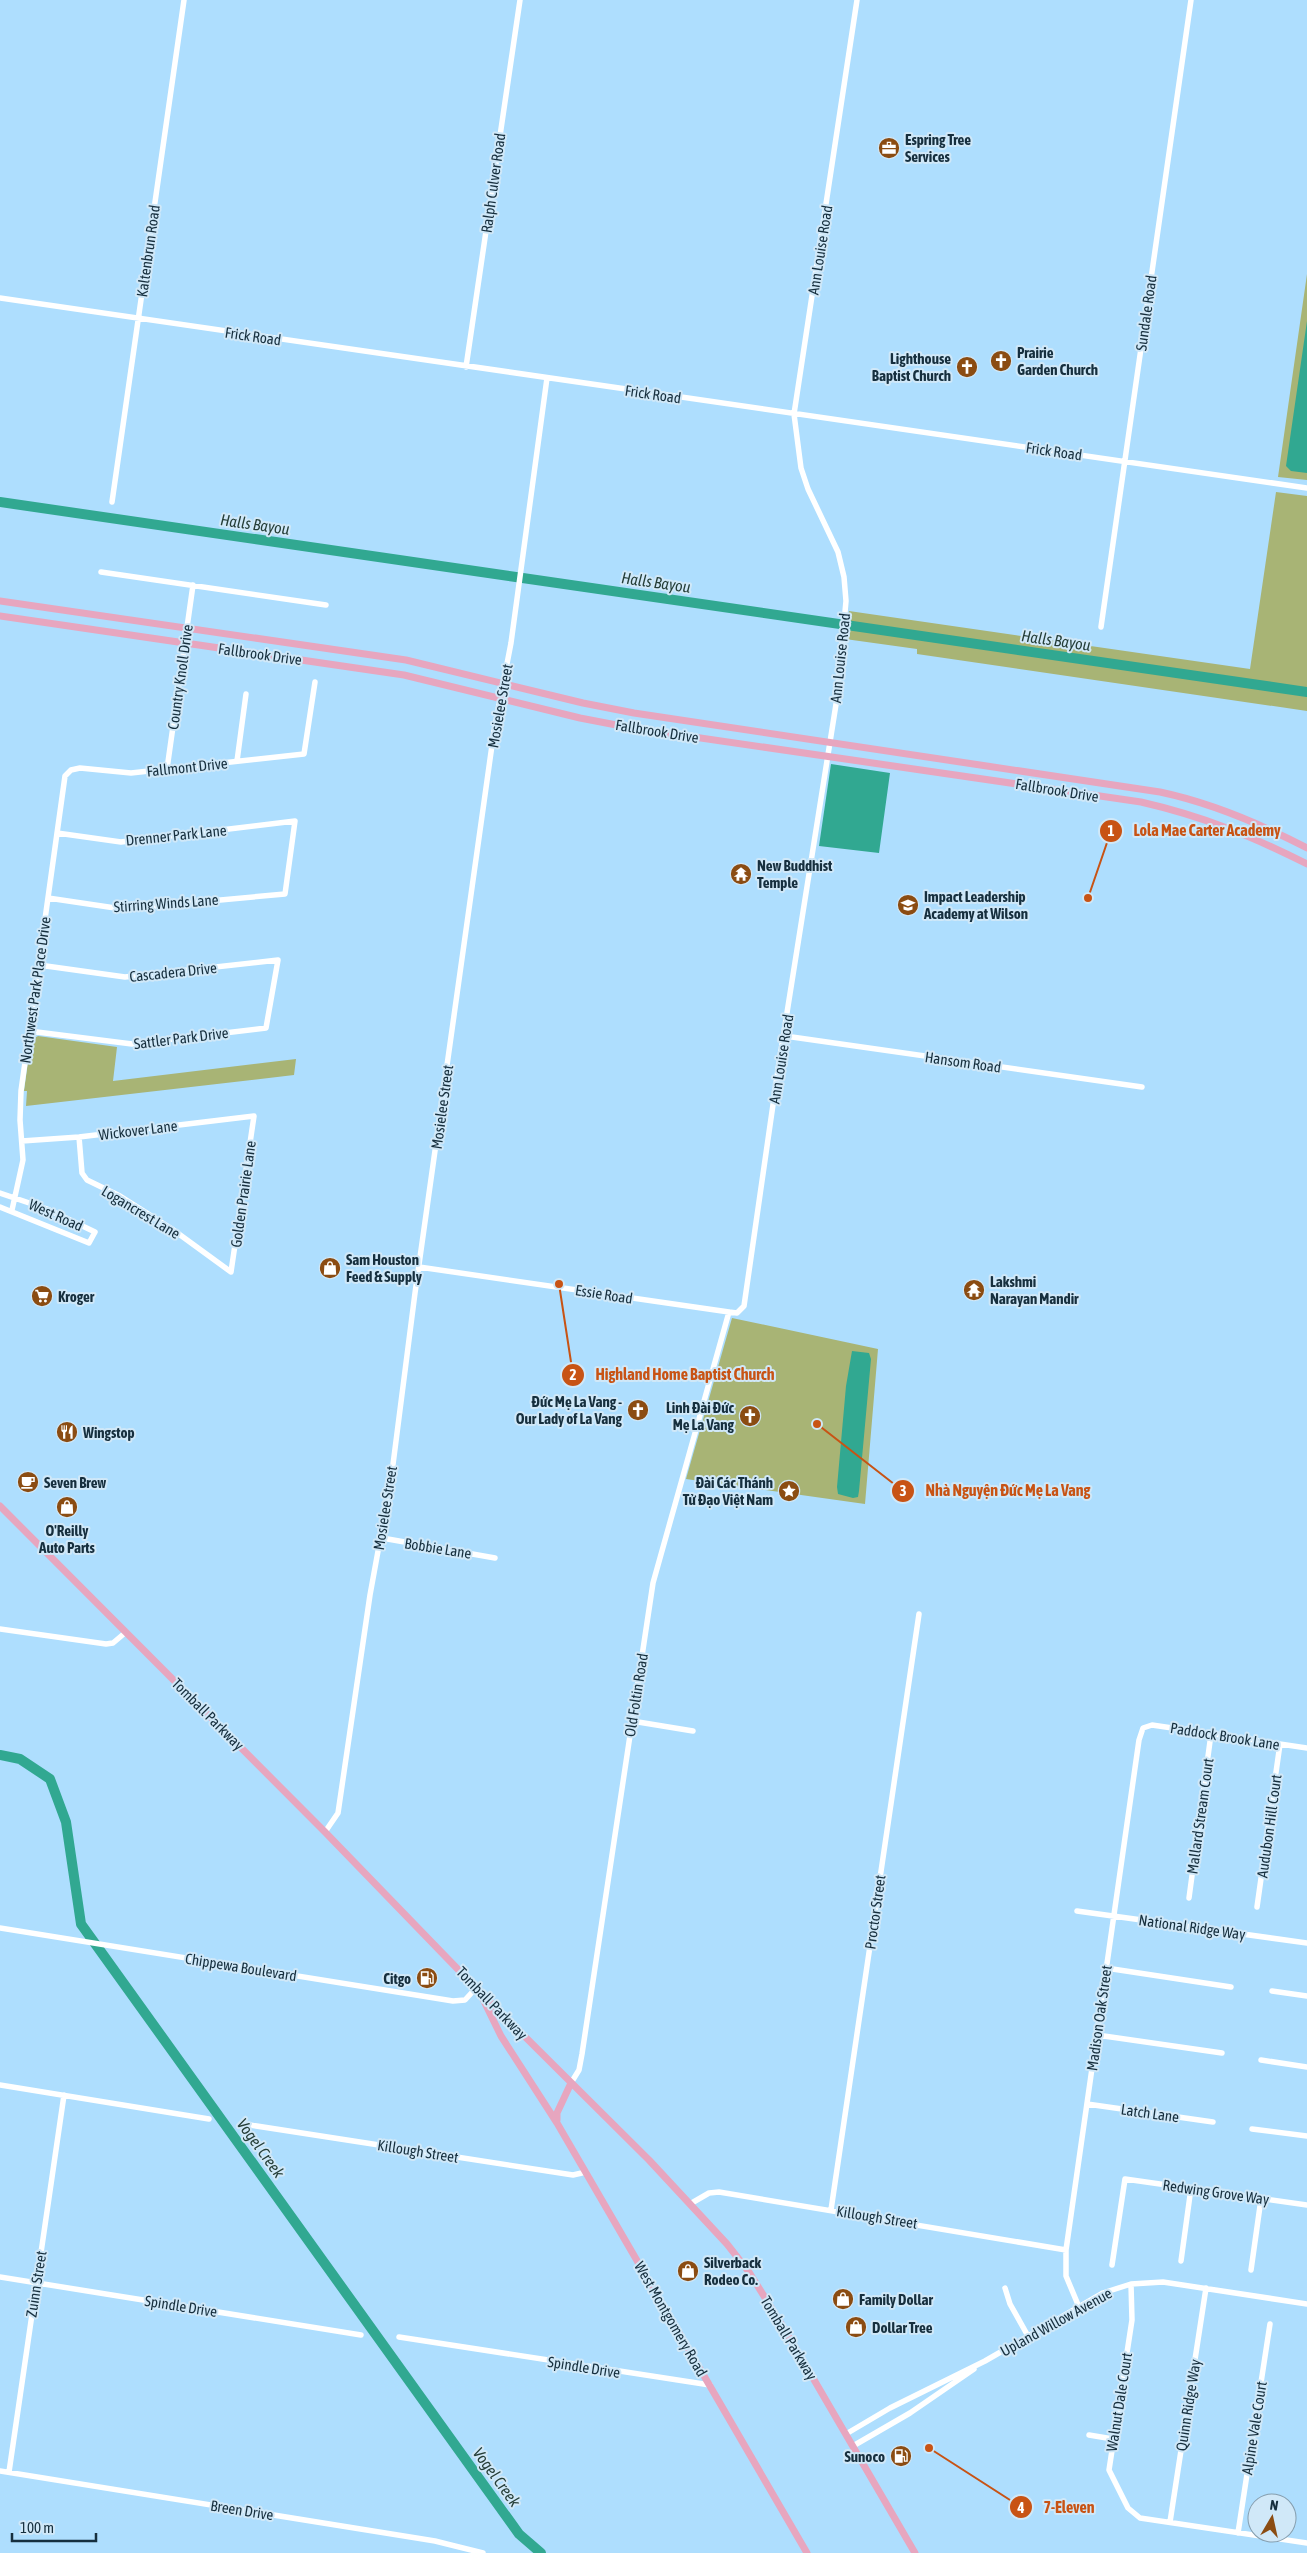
<svg xmlns="http://www.w3.org/2000/svg" width="1307" height="2553" font-family="'Asap Condensed',sans-serif">
	<style>
		.green { fill: #a8b475 }
		.water { fill: #31a891 }
		.lines { fill: none; stroke-linecap: round; stroke-linejoin: round }
		.river { stroke: #31a891; stroke-width: 10 }
		.minor { stroke: #fff; stroke-width: 5.5 }
		.major { stroke: #e7a6bf; stroke-width: 7 }
		.labels { text-anchor: middle; dominant-baseline: central; stroke-width: 4; stroke-linejoin: round; paint-order: stroke }
		.poi-label { font-size: 15px; font-weight: bold; fill: #162f3e; stroke: #d0e8f8; text-anchor: start }
		.street-label { font-size: 15px; fill: #162f3e; stroke: #d0e8f8 }
		.water-label { font-size: 16px; font-style: italic; fill: #253e38; stroke: #d0e8f8 }
		.leader { fill: none; stroke: #c85314; stroke-width: 2 }
		.callout-dot { fill: #c85314; stroke: #d0e8f8; stroke-width: 2 }
		.mark-label { font-size: 15px; text-anchor: middle; font-weight: bold; fill: #fff }
		.callout-label { font-size: 16px; text-anchor: middle; font-weight: bold; fill: #c85314; stroke: #d0e8f8; stroke-width: 4; stroke-linejoin: round; paint-order: stroke }
	</style>
	<rect width="100%" height="100%" fill="#aedefe"/>
	<path class="green" d="M1307 274V480L1278 477Z
		M1276 492 1307 496V711L917 654V649L845 639 849 611 1250 669Z
		M38 1036 117 1047 113 1081 296 1059 294 1075 26 1106 27 1091H24L31 1040Z
		M732 1318 878 1349 865 1504 686 1479Z"/>
	<path class="water" d="M1307 321V473L1291 471 1286 466Z
		M831 764 890 773 879 853 819 846Z
		M852 1351 869 1353 871 1359 859 1491 858 1497 853 1498 838 1494 837 1487 846 1386Z"/>
	<g class="lines">
		<path class="river" d="M0 502 1307 692
			M0 1755 20 1759 50 1779 66 1822 81 1924 519 2534 541 2553"/>
		<path class="minor" d="M0 298 1307 488
			M466 367 520 0
			M112 502 184 0
			M101 572 326 605
			M1101 627 1191 0
			M237 761 246 694
			M167 769 193 585
			M48 898 122 909 285 894 295 821 121 842 57 833
			M29 1031 132 1044 266 1028 278 960 125 977 39 965
			M785 1036 1142 1087
			M22 1141 79 1137 254 1116 231 1272 172 1229 120 1196 87 1180 82 1173 79 1137
			M0 1193 47 1209 95 1232 89 1243 0 1207
			M12 1210 23 1160 20 1120 21 1091 65 776 71 770 80 768 131 773 304 754 315 682
			M419 1267 729 1312 737 1313 744 1306 779 1063 837 698 846 601 844 577 838 552 808 489 801 468 794 414 857 0
			M382 1538 495 1558
			M0 1629 106 1644 113 1643 126 1632
			M632 1721 693 1731
			M325 1832 338 1813 370 1595 391 1480 415 1293 494 731 511 643 547 378
			M1189 1898 1211 1734
			M1257 1907 1280 1744
			M1077 1911 1307 1943
			M0 1928 453 2001 465 2000 476 1988
			M1106 1968 1231 1987
			M1272 1991 1307 1996
			M1097 2035 1222 2053
			M1261 2060 1307 2067
			M571 2083 579 2070 582 2054 653 1583 729 1312
			M0 2085 209 2119
			M1087 2104 1213 2122
			M250 2125 573 2175 586 2172
			M1252 2129 1307 2136
			M690 2204 709 2193 719 2192 1066 2250
			M831 2210 919 1614
			M1181 2261 1191 2188
			M1112 2265 1125 2179 1307 2205
			M1251 2270 1261 2199
			M0 2277 361 2335
			M1131 2284 1132 2320 1109 2470 1128 2508 1140 2518 1307 2543
			M1005 2288 1010 2304 1028 2336
			M1079 2307 1066 2276V2250L1139 1740 1143 1728 1152 1725 1307 1748
			M399 2337 710 2385
			M846 2434 890 2408 985 2361 1103 2293 1131 2284 1163 2282 1307 2304
			M1089 2435 1113 2439
			M853 2446 910 2413 974 2369
			M0 2471 435 2541 483 2553
			M9 2472 64 2095
			M1170 2522 1206 2288
			M1238 2533 1270 2324"/>
		<path class="major" d="M0 601 406 660 583 703 634 713 1160 792C1212 803 1259 823 1307 848
			M0 616 404 675 580 718 632 728 1141 802C1202 816 1252 836 1307 864
			M0 1506 325 1832 476 1988 649 2160 727 2244 749 2272 785 2330 915 2553
			M482 1997 501 2036 557 2123 807 2553
			M557 2120V2113L571 2083"/>
	</g>
	<defs>
		<g id="office-disc" transform="scale(1.125)"><circle r="9.5" fill="#8b4c12" stroke="#d0e8f8"/><path d="M-6-3h4V-5.5h4V-3h4V5H-6ZM-1-4.5V-3h2v-1.5ZM-6 0V1H6V0Z" fill="#fff"/></g>
		<g id="church-disc" transform="scale(1.125)"><circle r="9.5" fill="#8b4c12" stroke="#d0e8f8"/><path d="M-1.2-6h2.4v3.5h3.3v2.4h-3.3V6h-2.4V-.1h-3.3v-2.4h3.3Z" fill="#fff"/></g>
		<g id="temple-disc" transform="scale(1.125)"><circle r="9.5" fill="#8b4c12" stroke="#d0e8f8"/><path d="M0-6L5-2H3V0L6.5 2.5H4V6H1.5V3h-3V6H-4V2.5H-6.5L-3 0V-2H-5Z" fill="#fff"/></g>
		<g id="school-disc" transform="scale(1.125)"><circle r="9.5" fill="#8b4c12" stroke="#d0e8f8"/><path d="M0-5L7-2L0 1L-7-2ZM-4 1L0 2.5L4 1V4Q0 6-4 4Z" fill="#fff"/></g>
		<g id="shop-disc" transform="scale(1.125)"><circle r="9.5" fill="#8b4c12" stroke="#d0e8f8"/><path d="M-5-2.5h2.3a2.7 3.5 0 0 1 5.4 0H5L5.5 6h-11ZM-1.5-2.5h3a1.5 2.3 0 0 0-3 0Z" fill="#fff"/></g>
		<g id="supermarket-disc" transform="scale(1.125)"><circle r="9.5" fill="#8b4c12" stroke="#d0e8f8"/><path d="M-6-5.5h2.5l.6 2H6L4.5 2H-2.5L-4.4-4H-6ZM-1.5 3.2a1.3 1.3 0 1 0 .1 0ZM3 3.2a1.3 1.3 0 1 0 .1 0Z" fill="#fff"/></g>
		<g id="restaurant-disc" transform="scale(1.125)"><circle r="9.5" fill="#8b4c12" stroke="#d0e8f8"/><path d="M-5-6h1v4h1v-4h1v4h1v-4h1v5L-1.5 .5V6h-2V.5L-5-1ZM5-6V6H3V1.5H1.5Q1.5-4 5-6Z" fill="#fff"/></g>
		<g id="cafe-disc" transform="scale(1.125)"><circle r="9.5" fill="#8b4c12" stroke="#d0e8f8"/><path d="M-5.5-4.5H6V0H3Q3 3.5 0 3.5H-2.5Q-5.5 3.5-5.5 0ZM3-3.2v2h1.7v-2ZM-6 4.5H4V6H-6Z" fill="#fff"/></g>
		<g id="sight-disc" transform="scale(1.125)"><circle r="9.5" fill="#8b4c12" stroke="#d0e8f8"/><path d="M0-6L1.8-2.2L6-1.7L2.9 1.2L3.7 5.4L0 3.3L-3.7 5.4L-2.9 1.2L-6-1.7L-1.8-2.2Z" fill="#fff"/></g>
		<g id="fuel-disc" transform="scale(1.125)"><circle r="9.5" fill="#8b4c12" stroke="#d0e8f8"/><path d="M-5.5-6h7V0h2V4h1.3V-2.5L3-4.5l.8-.8L6-3V5H2.5V1h-1V6h-7ZM-4.2-4.7v3.2H.2V-4.7Z" fill="#fff"/></g>
	</defs>
	<g fill-rule="evenodd">
		<use href="#office-disc" x="889" y="148"/>
		<use href="#church-disc" x="1001" y="361"/>
		<use href="#church-disc" x="967" y="367"/>
		<use href="#temple-disc" x="741" y="874"/>
		<use href="#school-disc" x="908" y="905"/>
		<use href="#shop-disc" x="330" y="1268"/>
		<use href="#temple-disc" x="974" y="1290"/>
		<use href="#supermarket-disc" x="42" y="1296"/>
		<use href="#church-disc" x="638" y="1410"/>
		<use href="#church-disc" x="750" y="1416"/>
		<use href="#restaurant-disc" x="67" y="1432"/>
		<use href="#cafe-disc" x="28" y="1482"/>
		<use href="#sight-disc" x="789" y="1491"/>
		<use href="#shop-disc" x="67" y="1507"/>
		<use href="#fuel-disc" x="427" y="1978"/>
		<use href="#shop-disc" x="688" y="2271"/>
		<use href="#shop-disc" x="843" y="2299"/>
		<use href="#shop-disc" x="856" y="2327"/>
		<use href="#fuel-disc" x="901" y="2456"/>
	</g>
	<g class="labels">
		<g class="poi-label">
			<text x="905" y="139">Espring Tree<tspan x="905" dy="17">Services</tspan></text>
			<text x="1017" y="352">Prairie<tspan x="1017" dy="17">Garden Church</tspan></text>
			<text x="951" y="358" text-anchor="end">Lighthouse<tspan x="951" dy="17">Baptist Church</tspan></text>
			<text x="757" y="865">New Buddhist<tspan x="757" dy="17">Temple</tspan></text>
			<text x="924" y="896">Impact Leadership<tspan x="924" dy="17">Academy at Wilson</tspan></text>
			<text x="346" y="1259">Sam Houston<tspan x="346" dy="17">Feed &amp; Supply</tspan></text>
			<text x="990" y="1281">Lakshmi<tspan x="990" dy="17">Narayan Mandir</tspan></text>
			<text x="58" y="1296">Kroger</text>
			<text x="622" y="1401" text-anchor="end">Đức Mẹ La Vang -<tspan x="622" dy="17">Our Lady of La Vang</tspan></text>
			<text x="734" y="1407" text-anchor="end">Linh Đài Đức<tspan x="734" dy="17">Mẹ La Vang</tspan></text>
			<text x="83" y="1432">Wingstop</text>
			<text x="44" y="1482">Seven Brew</text>
			<text x="773" y="1482" text-anchor="end">Đài Các Thánh<tspan x="773" dy="17">Tử Đạo Việt Nam</tspan></text>
			<text x="67" y="1530" text-anchor="middle">O'Reilly<tspan x="67" dy="17">Auto Parts</tspan></text>
			<text x="411" y="1978" text-anchor="end">Citgo</text>
			<text x="704" y="2262">Silverback<tspan x="704" dy="17">Rodeo Co.</tspan></text>
			<text x="859" y="2299">Family Dollar</text>
			<text x="872" y="2327">Dollar Tree</text>
			<text x="885" y="2456" text-anchor="end">Sunoco</text>
		</g>
		<g class="street-label">
			<text transform="translate(493 183) rotate(-82)">Ralph Culver Road</text>
			<text transform="translate(820 250) rotate(-81)">Ann Louise Road</text>
			<text transform="translate(148 251) rotate(-82)">Kaltenbrun Road</text>
			<text transform="translate(1146 313) rotate(-82)">Sundale Road</text>
			<text transform="translate(253 336) rotate(8)">Frick Road</text>
			<text transform="translate(653 394) rotate(8)">Frick Road</text>
			<text transform="translate(1054 451) rotate(8)">Frick Road</text>
			<text transform="translate(260 654) rotate(8)">Fallbrook Drive</text>
			<text transform="translate(840 658) rotate(-84)">Ann Louise Road</text>
			<text transform="translate(180 677) rotate(-82)">Country Knoll Drive</text>
			<text transform="translate(500 706) rotate(-80)">Mosielee Street</text>
			<text transform="translate(657 731) rotate(9)">Fallbrook Drive</text>
			<text transform="translate(187 767) rotate(-6)">Fallmont Drive</text>
			<text transform="translate(1057 790) rotate(9)">Fallbrook Drive</text>
			<text transform="translate(176 835) rotate(-6)">Drenner Park Lane</text>
			<text transform="translate(166 903) rotate(-4)">Stirring Winds Lane</text>
			<text transform="translate(173 972) rotate(-6)">Cascadera Drive</text>
			<text transform="translate(35 990) rotate(-82)">Northwest Park Place Drive</text>
			<text transform="translate(181 1038) rotate(-7)">Sattler Park Drive</text>
			<text transform="translate(781 1059) rotate(-81)">Ann Louise Road</text>
			<text transform="translate(963 1062) rotate(8)">Hansom Road</text>
			<text transform="translate(442 1107) rotate(-82)">Mosielee Street</text>
			<text transform="translate(138 1130) rotate(-7)">Wickover Lane</text>
			<text transform="translate(243 1194) rotate(-82)">Golden Prairie Lane</text>
			<text transform="translate(141 1212) rotate(31)">Logancrest Lane</text>
			<text transform="translate(56 1215) rotate(24)">West Road</text>
			<text transform="translate(604 1294) rotate(9)">Essie Road</text>
			<text transform="translate(385 1508) rotate(-81)">Mosielee Street</text>
			<text transform="translate(438 1548) rotate(9)">Bobbie Lane</text>
			<text transform="translate(636 1695) rotate(-81)">Old Foltin Road</text>
			<text transform="translate(208 1714) rotate(45)">Tomball Parkway</text>
			<text transform="translate(1225 1736) rotate(9)">Paddock Brook Lane</text>
			<text transform="translate(1200 1816) rotate(-82)">Mallard Stream Court</text>
			<text transform="translate(1269 1826) rotate(-82)">Audubon Hill Court</text>
			<text transform="translate(875 1912) rotate(-82)">Proctor Street</text>
			<text transform="translate(1192 1927) rotate(8)">National Ridge Way</text>
			<text transform="translate(241 1967) rotate(9)">Chippewa Boulevard</text>
			<text transform="translate(492 2003) rotate(46)">Tomball Parkway</text>
			<text transform="translate(1099 2018) rotate(-82)">Madison Oak Street</text>
			<text transform="translate(1150 2113) rotate(8)">Latch Lane</text>
			<text transform="translate(418 2151) rotate(9)">Killough Street</text>
			<text transform="translate(1216 2192) rotate(8)">Redwing Grove Way</text>
			<text transform="translate(877 2217) rotate(9)">Killough Street</text>
			<text transform="translate(36 2284) rotate(-81)">Zuinn Street</text>
			<text transform="translate(181 2306) rotate(9)">Spindle Drive</text>
			<text transform="translate(671 2319) rotate(60)">West Montgomery Road</text>
			<text transform="translate(1056 2322) rotate(-29)">Upland Willow Avenue</text>
			<text transform="translate(789 2338) rotate(59)">Tomball Parkway</text>
			<text transform="translate(584 2367) rotate(9)">Spindle Drive</text>
			<text transform="translate(1119 2402) rotate(-81)">Walnut Dale Court</text>
			<text transform="translate(1188 2405) rotate(-81)">Quinn Ridge Way</text>
			<text transform="translate(1254 2428) rotate(-81)">Alpine Vale Court</text>
			<text transform="translate(242 2510) rotate(9)">Breen Drive</text>
		</g>
		<g class="water-label">
			<text transform="translate(255 524) rotate(8)">Halls Bayou</text>
			<text transform="translate(656 582) rotate(8)">Halls Bayou</text>
			<text transform="translate(1056 640) rotate(8)">Halls Bayou</text>
			<text transform="translate(261 2148) rotate(54)">Vogel Creek</text>
			<text transform="translate(497 2477) rotate(54)">Vogel Creek</text>
		</g>
	</g>
	<path class="leader" d="M1088 898L1111 831M559 1284L573 1375M817 1424L903 1491M929 2448L1021 2507"/>
	<g class="callout-dot">
		<circle cx="1088" cy="898" r="5"/>
		<circle cx="559" cy="1284" r="5"/>
		<circle cx="817" cy="1424" r="5"/>
		<circle cx="929" cy="2448" r="5"/>
		<circle cx="1111" cy="831" r="12"/>
		<circle cx="573" cy="1375" r="12"/>
		<circle cx="903" cy="1491" r="12"/>
		<circle cx="1021" cy="2507" r="12"/>
	</g>
	<g class="mark-label">
		<text x="1111" y="836">1</text>
		<text x="573" y="1380">2</text>
		<text x="903" y="1496">3</text>
		<text x="1021" y="2513">4</text>
	</g>
	<g class="callout-label">
		<text x="1207" y="836">Lola Mae Carter Academy</text>
		<text x="685" y="1380">Highland Home Baptist Church</text>
		<text x="1008" y="1496">Nhà Nguyện Đức Mẹ La Vang</text>
		<text x="1069" y="2513">7-Eleven</text>
	</g>
	<g transform="translate(1272 2518) rotate(9)"><circle r="24" fill="#d0e8f8" stroke="#869eae"/>
	<path d="M0-4L9 19L0 12L-9 19Z" fill="#8b4c12"/>
	<text y="-8" font-size="14" font-weight="bold" text-anchor="middle" fill="#162f3e">N</text>
	</g>
	<path d="M12 2533v8h84v-8" fill="none" stroke="#162f3e" stroke-width="2.5"/>
	<text x="20" y="2533" font-size="15" fill="#162f3e" stroke="#d0e8f8" stroke-width="4" paint-order="stroke">100 m</text>
</svg>
